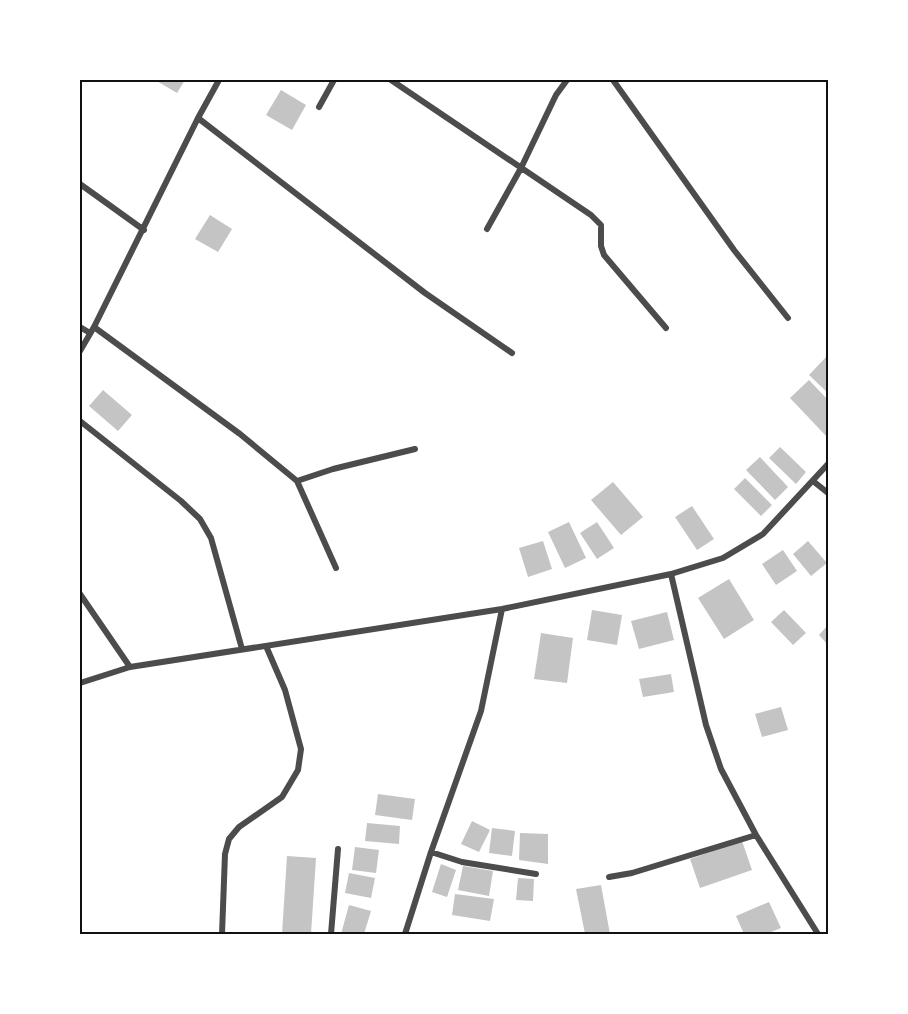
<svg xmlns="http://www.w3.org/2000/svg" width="908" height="1014" font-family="Arial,sans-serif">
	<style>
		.building { fill: #c4c4c4 }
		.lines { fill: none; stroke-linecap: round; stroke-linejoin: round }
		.minor { stroke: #4c4c4c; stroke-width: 6 }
		.neatline { fill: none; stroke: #111; stroke-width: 2 }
	</style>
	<rect width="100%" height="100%" fill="#fff"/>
	<path class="building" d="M155 80H185L177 93Z
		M281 90 306 105 292 130 266 115Z
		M210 215 232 229 218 252 195 239Z
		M828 355V393L809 375Z
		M809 380 828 400V438L790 398Z
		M103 390 132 415 118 431 89 406Z
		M780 447 806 472 796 484 769 458Z
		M760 457 788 487 775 500 746 470Z
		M745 478 772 505 761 516 734 489Z
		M613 482 643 517 621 535 591 500Z
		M692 506 714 539 697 550 675 517Z
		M569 522 586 558 565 568 548 532Z
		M597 522 614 548 597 559 580 533Z
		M543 541 552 569 528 577 519 548Z
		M808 541 827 563 811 576 793 554Z
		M783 550 797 571 776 585 762 564Z
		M729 579 754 620 724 639 698 598Z
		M592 610 622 615 617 645 587 640Z
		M784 610 806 633 793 645 771 622Z
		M667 612 674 640 639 649 631 621Z
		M828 625V645L819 635Z
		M541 633 573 638 567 683 534 679Z
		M671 674 674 692 643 697 639 679Z
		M781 707 788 730 762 737 755 714Z
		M378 794 415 799 412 820 375 815Z
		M472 821 490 830 479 852 461 844Z
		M367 823 400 826 399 844 365 841Z
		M492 828 515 831 512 856 489 853Z
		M520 833 548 834V864L519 860Z
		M742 841 752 870 700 888 690 859Z
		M355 847 379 850 376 873 352 870Z
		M287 856 316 858 311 934H282Z
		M441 864 456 870 447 897 432 892Z
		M463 866 493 871 489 896 458 890Z
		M349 873 375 878 371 898 345 893Z
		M518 878 534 879 533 901 516 900Z
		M601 885 610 934H585L576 889Z
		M455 894 494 899 490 921 452 915Z
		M769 902 781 928 766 934H744L736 916Z
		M349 905 371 911 364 934H341Z"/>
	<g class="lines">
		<path class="minor" d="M391 80 591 215 601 225V246L604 255 666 328
			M613 80 734 250 788 318
			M319 107 334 80
			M198 118 425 293 512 353
			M80 184 144 230
			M487 229 521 168 556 95 567 80
			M80 327 90 333
			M94 327 240 434 297 481 333 469 415 449
			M80 351 94 327 198 118 219 80
			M80 421 181 501 200 519 211 538 242 649
			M297 481 336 568
			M813 481 828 493
			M671 574 706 725 721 769 756 835 818 934
			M80 594 130 667
			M80 683 130 667 502 609 671 574 723 558 763 534 828 464
			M431 852 462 862 536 874
			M609 877 632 873 756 835
			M222 934 225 854 229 839 239 827 282 797 298 770 301 749 285 690 266 646
			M331 934 338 849
			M405 934 431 852 481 711 502 609"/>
	</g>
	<rect width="908" height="1014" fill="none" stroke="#ffffff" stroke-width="162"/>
	<rect x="81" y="81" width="746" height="852" class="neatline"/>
</svg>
